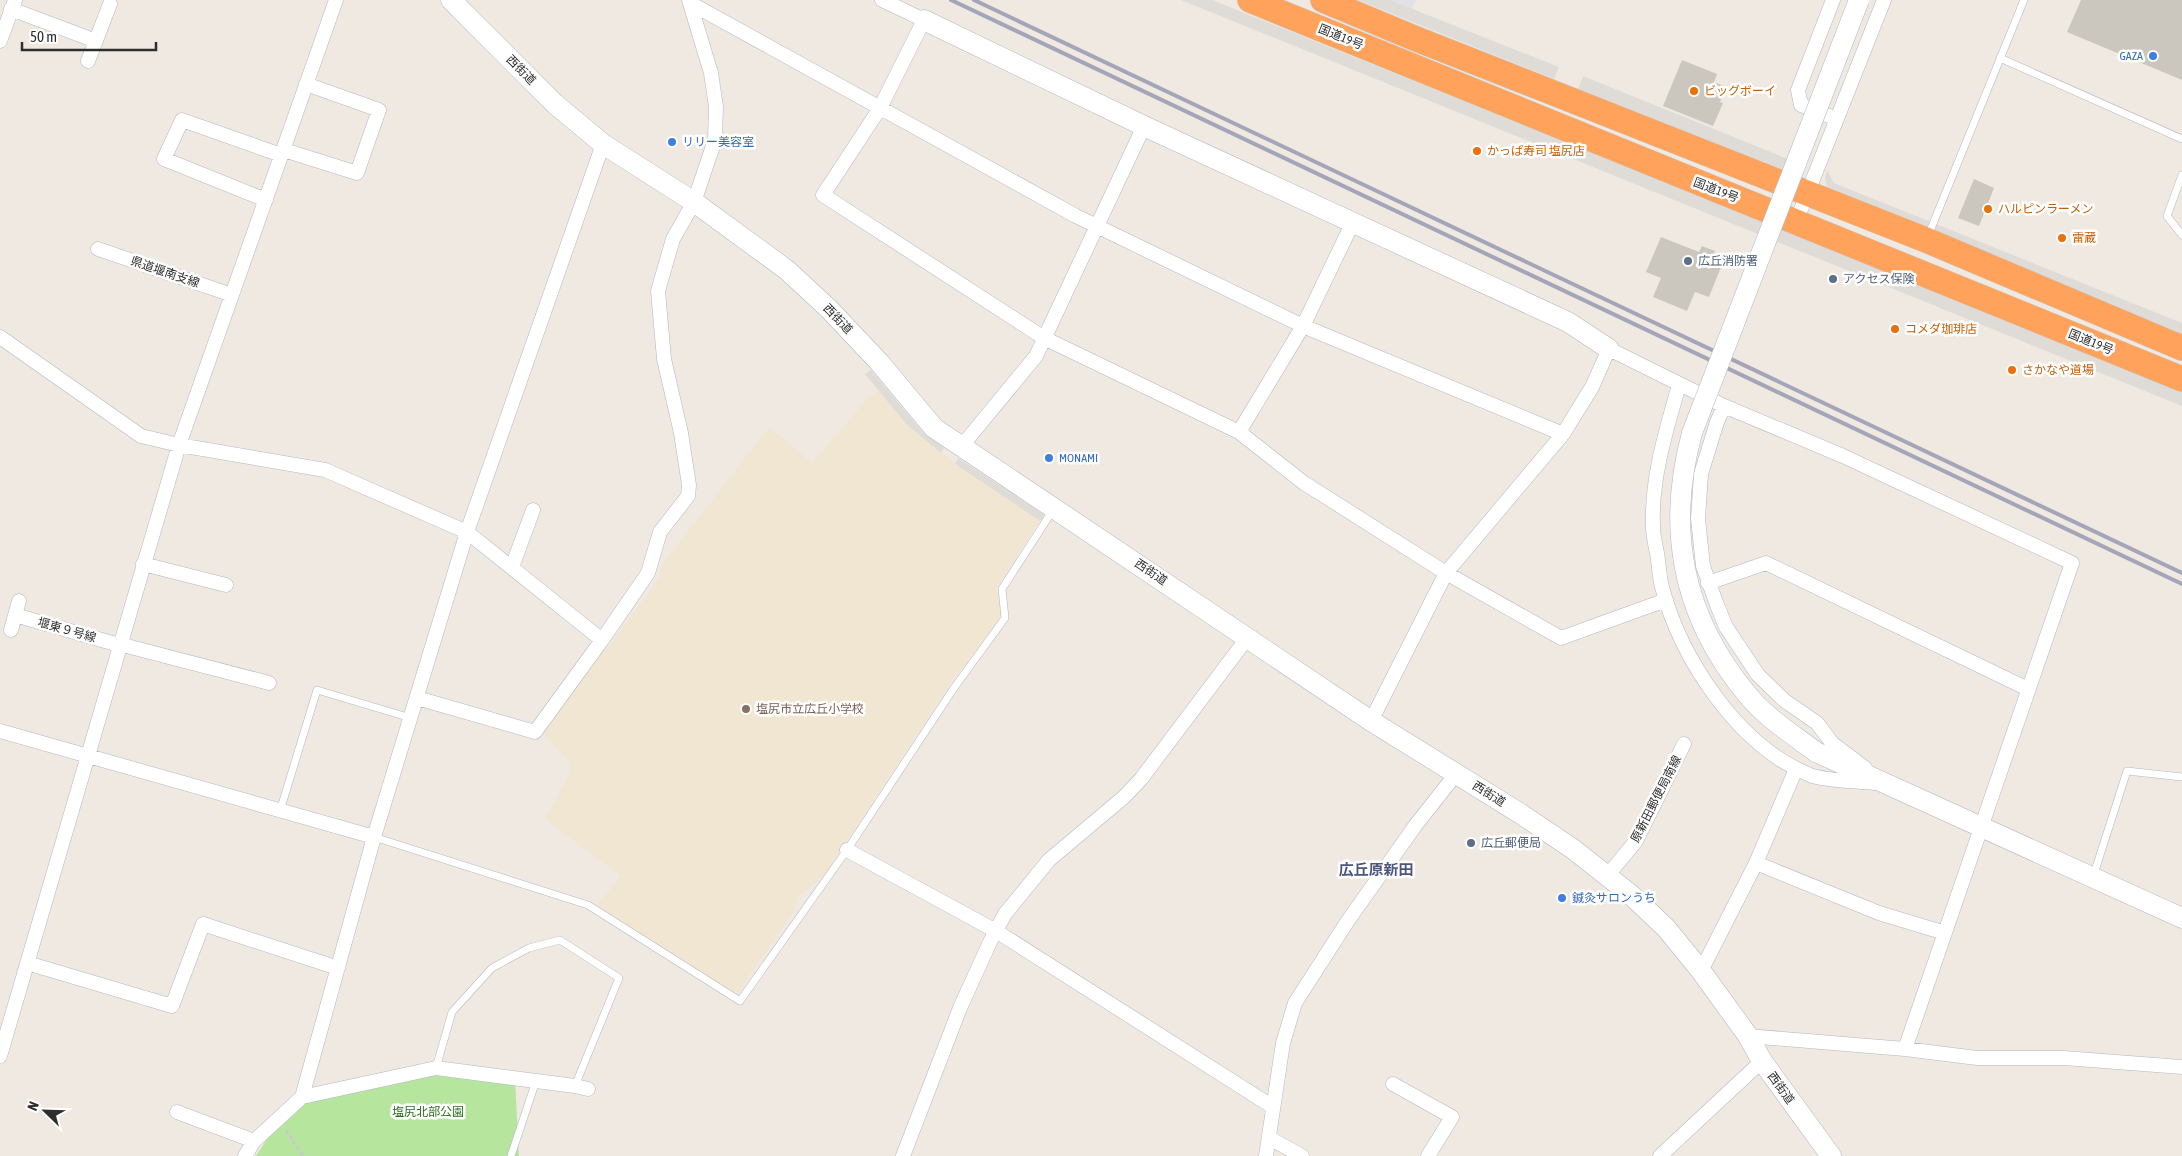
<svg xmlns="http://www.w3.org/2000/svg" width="2182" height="1156" font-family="'Asap Condensed','Noto Sans JP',sans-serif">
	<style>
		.industrial { fill: #e3e1e8 }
		.education { fill: #f0e6d1 }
		.green { fill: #b6e59e }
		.plaza { fill: #dfdcd8 }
		.building { fill: #cbc7bf }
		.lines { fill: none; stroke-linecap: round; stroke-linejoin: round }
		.lane-casing { stroke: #b4b7c1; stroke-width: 8 }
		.street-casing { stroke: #b4b7c1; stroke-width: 15 }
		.secondary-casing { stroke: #b4b7c1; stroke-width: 21 }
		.highway-casing { stroke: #c9c9c9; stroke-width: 26 }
		.path { stroke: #c9c9c9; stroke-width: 3; stroke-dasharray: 4 2.5; stroke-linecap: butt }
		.lane { stroke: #fff; stroke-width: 7 }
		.street { stroke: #fff; stroke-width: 14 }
		.secondary { stroke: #fff; stroke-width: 20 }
		.highway { stroke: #ffa35c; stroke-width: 25 }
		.rail { stroke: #a3a6b8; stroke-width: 4 }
		.secondary-bridge-casing { stroke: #b4b7c1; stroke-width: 21; stroke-linecap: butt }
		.secondary-bridge { stroke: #fff; stroke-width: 20 }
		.shop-dot { fill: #3f7fe0; stroke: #fff; stroke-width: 2 }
		.food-dot { fill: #e8710a; stroke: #fff; stroke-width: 2 }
		.service-dot { fill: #5c6f8a; stroke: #fff; stroke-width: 2 }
		.education-dot { fill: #8d6e63; stroke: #fff; stroke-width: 2 }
		.labels { text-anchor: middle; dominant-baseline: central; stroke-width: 5; stroke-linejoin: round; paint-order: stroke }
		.street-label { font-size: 12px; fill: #2e2e2e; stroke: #fff }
		.shop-label { font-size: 12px; fill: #366cbe; stroke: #fff; text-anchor: start }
		.food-label { font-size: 12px; fill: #c56008; stroke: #fff; text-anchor: start }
		.service-label { font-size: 12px; fill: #4e5e75; stroke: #fff; text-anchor: start }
		.education-label { font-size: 12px; fill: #785e54; stroke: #fff; text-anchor: start }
		.park-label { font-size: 12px; fill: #2c6e1b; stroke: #fff }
		.quarter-label { font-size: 15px; font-weight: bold; fill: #4d5680; stroke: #fff }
	</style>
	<rect width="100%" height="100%" fill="#efe9e1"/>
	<path class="industrial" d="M1390 0H1416L1412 9Z"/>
	<path class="education" d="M879 391 908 426 941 453 1040 521 996 588 1001 614 995 625 949 685 823 877 799 896 792 914 736 995 597 905 621 876 545 819 570 773V763L543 733 598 653 607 649 658 580 662 565 769 427 812 463 867 399Z"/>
	<path class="green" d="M418 1066 515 1080 519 1156H256L272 1131 303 1104Z"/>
	<path class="plaza" d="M1181 0H1212L1596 154 2182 392V406Z
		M1358 0H1390L1559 67 1554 79Z
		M1583 76 1805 166 1794 174 1578 89Z
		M1827 170 1834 183 2182 323V337L1827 189 1825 178Z
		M871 370 921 430 944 448 941 453 908 426 879 391 865 374Z
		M958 458 1045 515 1040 521 955 464Z"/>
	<path class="building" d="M2081 0H2182V80L2067 32Z
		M1682 60 1717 74 1714 82 1726 87 1720 102 1723 103 1713 126 1663 106Z
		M1974 179 1994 188 1979 226 1958 218Z
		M1661 237 1699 252 1702 246 1715 251 1712 258 1723 262 1709 297 1695 292 1687 311 1653 297 1661 278 1646 272Z"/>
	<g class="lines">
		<g class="lane-casing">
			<path id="lane" d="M2000 58 2182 139
				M2182 175 2167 216 2182 235
				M1928 236 2024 0
				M280 811 317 690 411 718
				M374 837 588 905 740 1001 847 850 954 688 1005 618 1002 589 1053 510
				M2093 877 2127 771 2182 777
				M436 1068 452 1012 492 968 529 948 560 940 619 978 575 1086
				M511 1156 536 1081"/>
		</g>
		<g class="street-casing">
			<path id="street" d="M882 0 924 20 880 108 823 195 1044 338 1239 432 1304 483 1446 573 1561 638 1666 600
				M1833 0 1798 90 1801 105 1837 119
				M690 3 1076 216 1303 326 1563 434
				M11 9 96 41
				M0 41 15 0
				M88 61 110 4
				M284 150 357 173 379 110 306 84
				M266 200 164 159 182 120 281 155
				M1796 222 1884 0
				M98 249 232 295
				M0 337 141 436 179 445 325 470 467 532 602 640 648 573 660 532 688 496 689 485 681 433 664 359 658 291 673 239 694 202 715 140 716 107 711 73 689 0
				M1679 385C1666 431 1651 478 1653 527 1653 535 1655 544 1657 553 1659 564 1659 576 1662 587 1681 659 1738 746 1810 775 1825 781 1857 781 1874 783
				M1724 406 1717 422 1701 474 1698 519 1703 566 1717 605 1726 627 1758 675 1785 701 1817 723 1832 743 1865 768
				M1239 432 1303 326 1353 222
				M961 447 1036 356 1144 126
				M143 564 226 585
				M512 567 533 510
				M1708 583 1766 563 2028 689
				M15 615 119 645
				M11 630 19 601
				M119 644 269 683
				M417 698 535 732 602 640
				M1371 721 1446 573 1563 434 1592 387 1609 349 1724 406 1843 456 2072 563 1905 1049
				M0 731 374 837
				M847 850 996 931 1273 1107
				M1756 863 1879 913 1945 933
				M1607 876 1636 841 1684 744
				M27 963 172 1006 203 924 338 968
				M1701 971 1756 863 1796 769
				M1748 1036 1905 1049 1977 1058H2064L2182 1067
				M0 1056 179 445 336 0
				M1393 1084 1452 1117 1428 1156
				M302 1097 436 1068 575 1086 588 1089
				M177 1112 254 1141
				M1269 1138 1302 1156
				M245 1156 254 1141 302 1097 374 837 467 532 603 144
				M903 1156 960 1008 990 942 1005 914 1049 860 1124 797 1141 779 1248 637
				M1266 1156 1283 1043 1295 1003 1347 922 1415 826 1456 774
				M1660 1156 1762 1061"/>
		</g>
		<g class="secondary-casing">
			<path id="secondary" d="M451 0 555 104 603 144 694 202 787 270 829 309 879 362 934 428 1371 721 1521 814 1573 849 1630 894 1666 928 1701 971 1748 1036 1762 1061 1831 1156
				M924 20 1144 126 1568 322 1609 349
				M1816 752 2182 918"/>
		</g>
		<g class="highway-casing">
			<path id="highway" d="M1250 0 2182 379
				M1323 0 1414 38 1926 240 2182 348"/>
		</g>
		<path class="path" d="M286 1130 303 1156"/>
		<use href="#lane" class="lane"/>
		<use href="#street" class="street"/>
		<use href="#secondary" class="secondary"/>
		<use href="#highway" class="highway"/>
		<path class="rail" d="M951 0 2182 584
			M974 0 2182 573"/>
		<g class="secondary-bridge-casing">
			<path id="secondary-bridge" d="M1816 752C1792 734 1765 717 1746 693 1682 615 1666 529 1692 433L1859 0"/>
		</g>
		<use href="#secondary-bridge" class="secondary-bridge"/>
	</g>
	<g class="shop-dot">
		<circle cx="2153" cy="56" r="5"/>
		<circle cx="672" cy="142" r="5"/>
		<circle cx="1049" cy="458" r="5"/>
		<circle cx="1562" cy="898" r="5"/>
	</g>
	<g class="food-dot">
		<circle cx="1694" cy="91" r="5"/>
		<circle cx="1477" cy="151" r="5"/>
		<circle cx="1988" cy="209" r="5"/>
		<circle cx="2062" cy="238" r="5"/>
		<circle cx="1895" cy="329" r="5"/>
		<circle cx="2012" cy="370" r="5"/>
	</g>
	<g class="service-dot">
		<circle cx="1688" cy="261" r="5"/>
		<circle cx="1833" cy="279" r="5"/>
		<circle cx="1471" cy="843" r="5"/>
	</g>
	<circle class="education-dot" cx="746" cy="709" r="5"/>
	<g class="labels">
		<g class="street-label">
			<text transform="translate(1341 37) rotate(22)">国道19号</text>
			<text transform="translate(521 70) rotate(45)">西街道</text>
			<text transform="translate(1716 190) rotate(21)">国道19号</text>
			<text transform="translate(165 272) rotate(19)">県道堰南支線</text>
			<text transform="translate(838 319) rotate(46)">西街道</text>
			<text transform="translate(2091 342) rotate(22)">国道19号</text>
			<text transform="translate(1151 572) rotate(34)">西街道</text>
			<text transform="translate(67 630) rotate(16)">堰東９号線</text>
			<text transform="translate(1489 794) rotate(32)">西街道</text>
			<text transform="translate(1656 799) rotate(-63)">原新田郵便局南線</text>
			<text transform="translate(1781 1088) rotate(54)">西街道</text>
		</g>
		<g class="shop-label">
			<text x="2143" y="56" text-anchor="end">GAZA</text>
			<text x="682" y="142">リリー美容室</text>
			<text x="1059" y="458">MONAMI</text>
			<text x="1572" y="898">鍼灸サロンうち</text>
		</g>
		<g class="food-label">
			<text x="1704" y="91">ビッグボーイ</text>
			<text x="1487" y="151">かっぱ寿司 塩尻店</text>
			<text x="1998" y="209">ハルピンラーメン</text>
			<text x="2072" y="238">雷蔵</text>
			<text x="1905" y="329">コメダ珈琲店</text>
			<text x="2022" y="370">さかなや道場</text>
		</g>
		<g class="service-label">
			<text x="1698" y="261">広丘消防署</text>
			<text x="1843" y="279">アクセス保険</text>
			<text x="1481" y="843">広丘郵便局</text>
		</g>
		<g class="education-label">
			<text x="756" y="709">塩尻市立広丘小学校</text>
		</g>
		<g class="park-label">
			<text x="428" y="1112">塩尻北部公園</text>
		</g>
		<g class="quarter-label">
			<text x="1376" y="869">広丘原新田</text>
		</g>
	</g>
	<g transform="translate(45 1111) rotate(293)" stroke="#ffffff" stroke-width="4" paint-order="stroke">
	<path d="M0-4L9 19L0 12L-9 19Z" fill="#2e2e2e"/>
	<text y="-8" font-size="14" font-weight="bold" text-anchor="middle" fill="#2e2e2e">N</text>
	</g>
	<path d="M22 42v8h134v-8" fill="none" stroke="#2e2e2e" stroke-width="2.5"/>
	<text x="30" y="42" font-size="15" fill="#2e2e2e" stroke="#ffffff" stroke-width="4" paint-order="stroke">50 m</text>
</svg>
